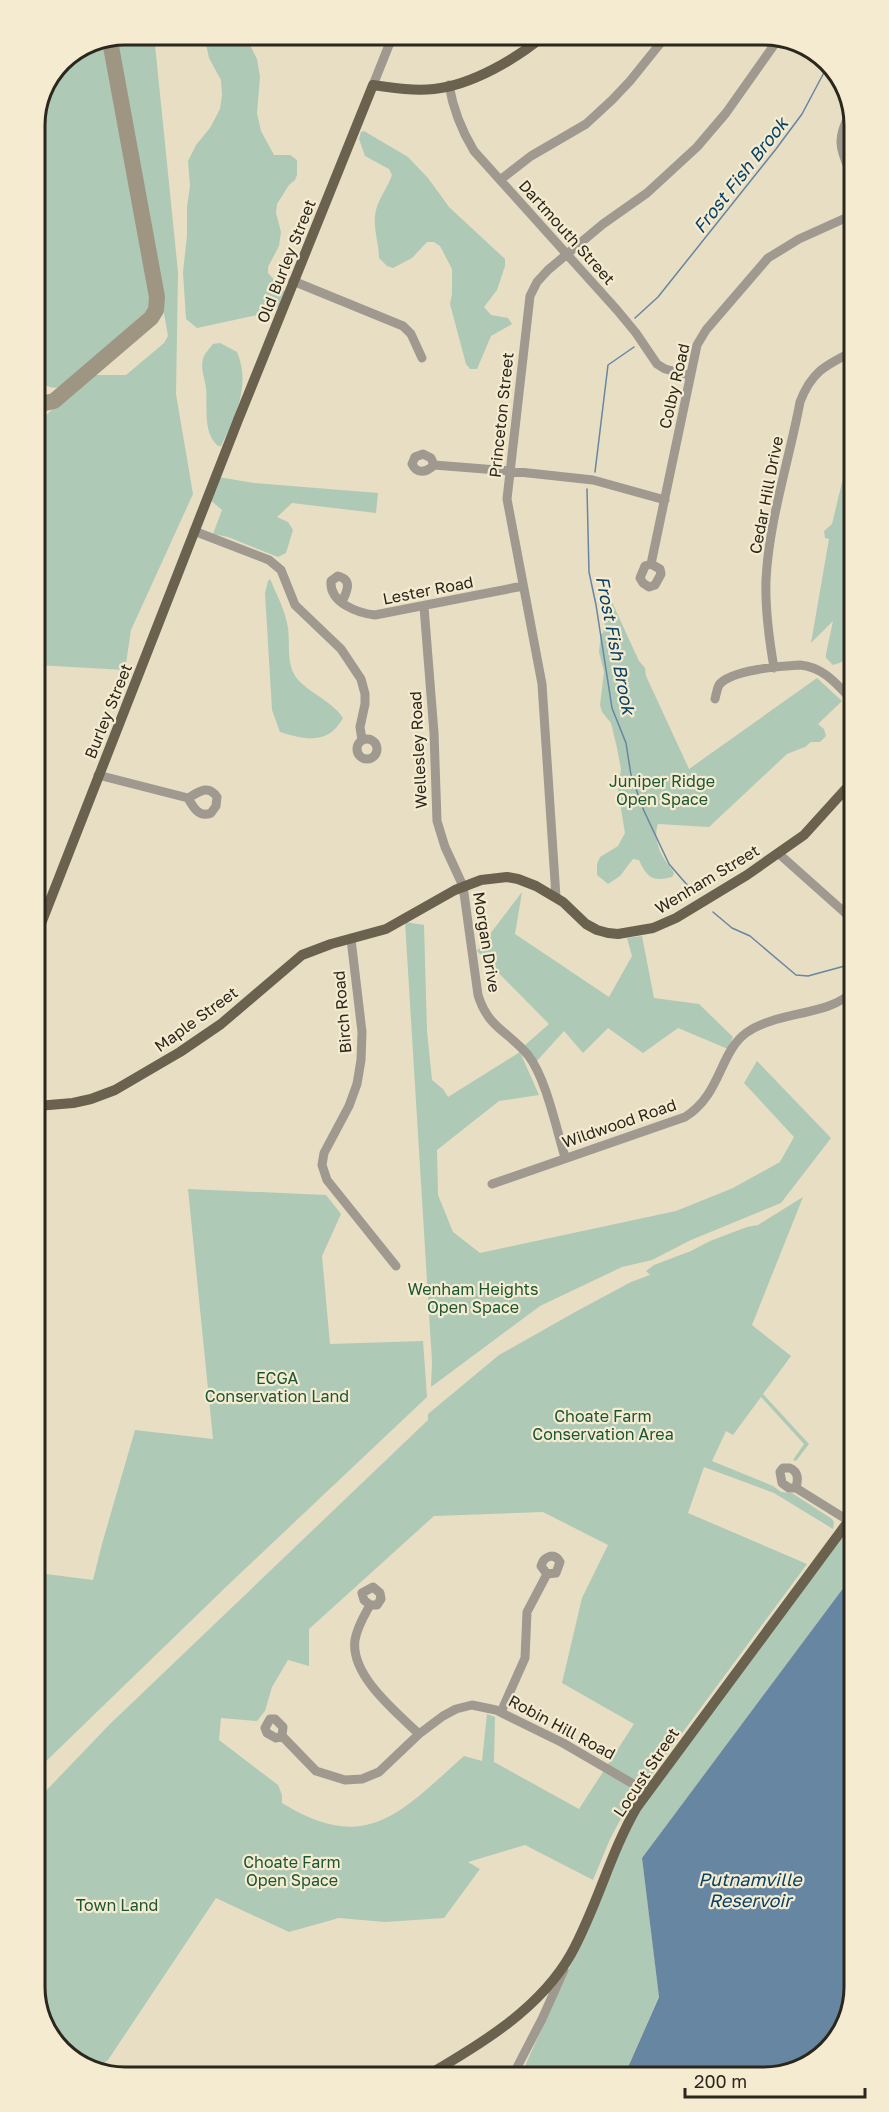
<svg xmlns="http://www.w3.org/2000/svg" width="889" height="2112" font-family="'Golos Text',sans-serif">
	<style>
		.green { fill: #aec9b6; fill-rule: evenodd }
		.water { fill: #6686a1 }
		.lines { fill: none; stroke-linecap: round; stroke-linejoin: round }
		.stream { stroke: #6686a1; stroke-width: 1.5 }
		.taxiway { stroke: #9e9682; stroke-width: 16 }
		.minor { stroke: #9f998f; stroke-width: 9 }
		.major { stroke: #6a614e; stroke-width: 10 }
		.labels { text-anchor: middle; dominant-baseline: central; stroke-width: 4.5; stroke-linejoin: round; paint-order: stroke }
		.street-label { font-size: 16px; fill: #2b271d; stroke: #f5ebd0 }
		.park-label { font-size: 16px; fill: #195633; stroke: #f5ebd0 }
		.water-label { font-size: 18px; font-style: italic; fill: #064167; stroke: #f5ebd0 }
		.rim { fill: none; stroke: #2b271d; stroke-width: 3 }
	</style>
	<rect width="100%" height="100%" fill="#e8dec3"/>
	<path class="green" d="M125 35H154L178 272 176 394 193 494 131 630 125 670 36 665 35 418 46 415 92 375H126L164 343 168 336 115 39Z
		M204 35H245L257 59 260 77 257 113 261 131 274 155H290L297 160V175L295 180 289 185 277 204 276 213 281 232 279 246 268 267V273L288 295 283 307H276L257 315 197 328 186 319 183 272 187 236V207L190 186 188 161 196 145 210 128 220 109 222 95 221 80 209 58Z
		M105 43 152 303 149 312 61 387C40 391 38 376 35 359V119L61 61Z
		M364 131 408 157 428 178 449 207 505 259V266L497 290 484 307 491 315 508 318 512 324 491 336 477 369H470L466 364 450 304 452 294V269L440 246 434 242H427L412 258 393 268 387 266 379 258C379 242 372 226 376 210 379 198 388 187 392 175L389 169 365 156 359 139 361 132Z
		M220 343 237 352C251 385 236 416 221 446H218C202 432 208 406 206 388 205 378 200 369 203 359 204 354 210 348 213 344Z
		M851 445V643L842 662 833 665 826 658V654L833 621 811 643 829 539 825 538 824 531 832 524Z
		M218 477 254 483 378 493 376 513 292 503 277 517 288 522 293 530 286 553 278 557 228 537 213 534 222 510 209 499Z
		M270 579C276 593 284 608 287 623 291 639 286 659 294 674 302 690 332 700 343 718 328 745 306 740 280 732L272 710 265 593 268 581Z
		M610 598 639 661 645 668 646 676 689 769 817 678 842 701 818 724 824 729 826 736 820 742H811L805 747 787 754 709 827 658 824C652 840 662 858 673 871L674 874 672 877C653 882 647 878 639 860L633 859 620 876 608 884 597 875V864L600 857 618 846 625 833 618 791 621 769 617 748 611 723 602 712 600 705 604 672 599 652 601 634 603 633Z
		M522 892 515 934 609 997 632 956 627 938 642 936 654 998 699 1004 733 1037 728 1049 678 1028 643 1053 608 1028 583 1053 564 1031 536 1062 524 1046 549 1024 477 951Z
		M405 922 424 925 427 1031 432 1080 443 1089 448 1097 520 1052 539 1095 499 1101 437 1150 438 1195 453 1232 480 1253 676 1211 733 1188 780 1162 794 1137 744 1083 757 1061 831 1138 781 1203 691 1240 652 1260 622 1267 540 1306 431 1387 432 1362Z
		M188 1189 326 1195 341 1214 322 1256 330 1344 423 1341 427 1397 228 1585 39 1768 38 1573 93 1580 102 1544 135 1430 213 1439Z
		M803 1197 752 1325 791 1356 763 1394 809 1444 796 1461 793 1460 804 1444 761 1397 733 1435 726 1431 712 1461 773 1486 781 1492 792 1493 832 1519 834 1522 833 1529 774 1493 704 1467 688 1513 807 1564 626 1809 610 1839 593 1880 525 1845 468 1862 480 1869 444 1918 385 1922 339 1918 289 1932 216 1898 108 2060 96 2069 70 2059 39 2016V1798L110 1724 428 1420V1414L499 1355 577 1311 631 1282 650 1275 646 1271 654 1265 691 1251 710 1241 747 1227 758 1225ZM543 1512 608 1545 582 1598 562 1683 634 1724 579 1809 494 1762 495 1717 487 1714 482 1761 464 1756C402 1811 367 1856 282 1803V1795L278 1785 219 1740 221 1718 257 1721 265 1711 272 1687 288 1660 309 1666V1629L434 1516Z
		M853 1524V1575L642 1858 659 1996 625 2074 521 2075 611 1874 625 1834 648 1794Z"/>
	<path class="water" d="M853 1575 854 1987 836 2042 793 2073 625 2074 659 1997 642 1858Z"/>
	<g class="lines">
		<path class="stream" d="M635 318 658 297 776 149 802 114 828 65
			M595 472 608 365 634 347
			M587 489 589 572 596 605 612 708 626 743 631 775 644 811 669 864 695 894
			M713 912 732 928 750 936 796 975 808 976 852 964"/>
		<path class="taxiway" d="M35 400 41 404 54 401 151 318 156 310 157 297 110 41"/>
		<path class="minor" d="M373 85 393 35
			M449 85C453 109 462 131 474 151L617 310 636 333 657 364 665 369 689 375
			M850 114C837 137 839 148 850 171
			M500 180 531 156 586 124 612 100 630 81 667 35
			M293 281 403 326 411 334 422 358
			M434 465 431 458 423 454 415 457 412 464C417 475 427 472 434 465L510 471 593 480 665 500
			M194 531 269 560 281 570 295 605 341 649 361 679 365 694V704L360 727 362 740
			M651 564 660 569 661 574 655 585 649 587 643 583 640 578 645 566 651 564 697 345 706 330 768 258 799 239 850 216
			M342 602C347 591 353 580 338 576L331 581C329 603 358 613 375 615L523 586
			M424 607 434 733 437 821 445 847 463 886 478 995C488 1028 508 1031 528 1055 546 1078 556 1128 565 1157
			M774 668C769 639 765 610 766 580 769 520 789 461 800 402 811 373 824 366 850 353
			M715 699C716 695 717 689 719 685 730 670 781 666 800 665 823 667 836 683 851 699
			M357 749a10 10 0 1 1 20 0a10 10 0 1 1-20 0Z
			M98 775 188 798C199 792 208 784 217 797L216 806 211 813C199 818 193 807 188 798
			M778 853 852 919
			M556 897 542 684 507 499 530 296 537 282 548 270 603 224 647 193 697 147 726 113 779 38
			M37 909 44 915
			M351 939 362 1032 361 1060 357 1084 349 1106 324 1153 322 1165 327 1180 396 1266
			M492 1184 685 1117C721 1095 719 1053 746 1033 776 1011 829 1016 852 992
			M796 1488H789L782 1483 780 1472 783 1468H790C799 1472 798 1480 796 1488L849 1521
			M370 1605 364 1600 362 1593 373 1587 380 1593 381 1599 377 1605H370C364 1616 357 1627 355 1640 350 1675 396 1712 419 1734
			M501 1712 525 1658 527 1612 547 1574 556 1573 560 1562C554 1552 544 1556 541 1566L547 1574
			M282 1736 276 1738 267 1733 265 1728 270 1719H275L283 1727 282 1736 316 1771 345 1780 362 1779 379 1772 419 1734 443 1716 456 1709 472 1705 496 1710 563 1743 647 1792
			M513 2075 542 2019 564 1970"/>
		<path class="major" d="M37 934 238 420 373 85C394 88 413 91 434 89 472 85 516 59 545 35
			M37 1106 73 1103 91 1099 115 1090 180 1052 221 1024 302 955 331 944 386 929 455 890 481 880 507 877 518 879 536 886 563 902 586 924 597 930 608 933 618 934 653 928 676 918 747 875 804 835 852 782
			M428 2075C481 2044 540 2009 571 1954 597 1907 610 1853 637 1807L853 1515"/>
	</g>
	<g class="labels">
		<g class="street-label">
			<text transform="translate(567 232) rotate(48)">Dartmouth Street</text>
			<text transform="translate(286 261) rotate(-68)">Old Burley Street</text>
			<text transform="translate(674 386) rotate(-77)">Colby Road</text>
			<text transform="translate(501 415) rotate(-84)">Princeton Street</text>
			<text transform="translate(766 495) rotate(-79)">Cedar Hill Drive</text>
			<text transform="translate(428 590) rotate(-11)">Lester Road</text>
			<text transform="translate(108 711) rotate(-68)">Burley Street</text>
			<text transform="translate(418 750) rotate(-93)">Wellesley Road</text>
			<text transform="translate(707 879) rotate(-31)">Wenham Street</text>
			<text transform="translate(487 942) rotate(81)">Morgan Drive</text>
			<text transform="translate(342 1012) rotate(-95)">Birch Road</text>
			<text transform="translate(196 1019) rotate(-36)">Maple Street</text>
			<text transform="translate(619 1123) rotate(-19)">Wildwood Road</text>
			<text transform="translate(562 1727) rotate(28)">Robin Hill Road</text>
			<text transform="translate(646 1772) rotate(-56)">Locust Street</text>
		</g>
		<g class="park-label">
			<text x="662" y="781">Juniper Ridge<tspan x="662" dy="18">Open Space</tspan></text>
			<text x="473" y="1289">Wenham Heights<tspan x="473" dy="18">Open Space</tspan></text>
			<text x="277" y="1378">ECGA<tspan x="277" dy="18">Conservation Land</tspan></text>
			<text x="603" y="1416">Choate Farm<tspan x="603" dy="18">Conservation Area</tspan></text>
			<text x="292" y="1862">Choate Farm<tspan x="292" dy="18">Open Space</tspan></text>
			<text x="117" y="1905">Town Land</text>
		</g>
		<g class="water-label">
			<text transform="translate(740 175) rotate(-52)">Frost Fish Brook</text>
			<text transform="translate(616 645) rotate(79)">Frost Fish Brook</text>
			<text x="750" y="1879">Putnamville<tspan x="750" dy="21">Reservoir</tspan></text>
		</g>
	</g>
	<path d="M0 0H889V2112H0ZM125 45H764A80 80 0 0 1 844 125V1987A80 80 0 0 1 764 2067H125A80 80 0 0 1 45 1987V125A80 80 0 0 1 125 45Z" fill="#f5ebd0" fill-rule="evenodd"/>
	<path class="rim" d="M125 45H764A80 80 0 0 1 844 125V1987A80 80 0 0 1 764 2067H125A80 80 0 0 1 45 1987V125A80 80 0 0 1 125 45Z"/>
	<path d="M685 2088v9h180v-9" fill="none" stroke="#2b271d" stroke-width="3"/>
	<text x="694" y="2088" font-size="18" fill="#2b271d" stroke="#f5ebd0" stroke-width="4.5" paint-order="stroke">200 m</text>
</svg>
